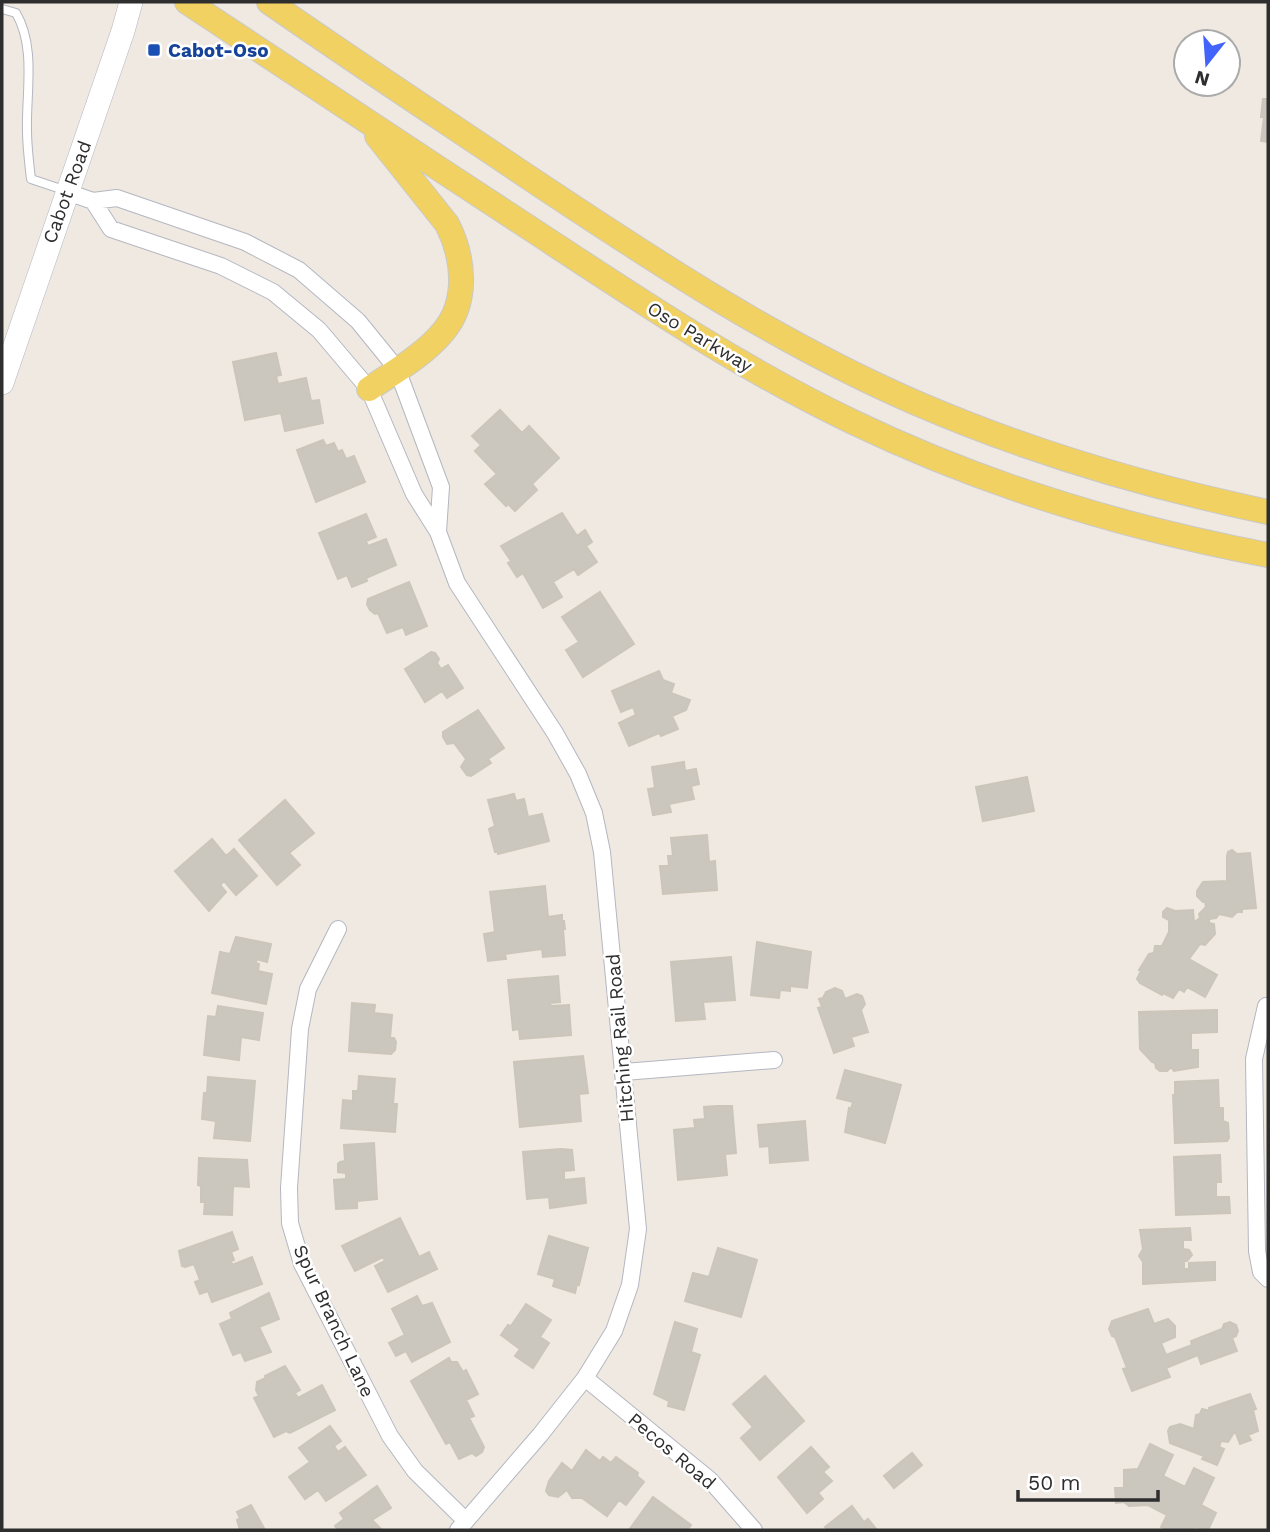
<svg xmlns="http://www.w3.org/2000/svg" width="1270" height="1532" font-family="'Work Sans',sans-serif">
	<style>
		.building { fill: #cbc7bf; stroke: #cbc5ba; stroke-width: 2 }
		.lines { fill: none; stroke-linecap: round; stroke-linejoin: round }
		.lane-casing { stroke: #b4b7c1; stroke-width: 10 }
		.street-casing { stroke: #b4b7c1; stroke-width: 18 }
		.secondary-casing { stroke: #b4b7c1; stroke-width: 24 }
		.primary-casing { stroke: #c9c9c9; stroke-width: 26 }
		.lane { stroke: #fff; stroke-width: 8 }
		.street { stroke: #fff; stroke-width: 16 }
		.secondary { stroke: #fff; stroke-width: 23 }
		.primary { stroke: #f2d163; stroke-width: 24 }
		.transit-dot { fill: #1a4fb4; stroke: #fff; stroke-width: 2.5 }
		.labels { text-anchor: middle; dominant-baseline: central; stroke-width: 5; stroke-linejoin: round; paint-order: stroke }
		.transit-label { font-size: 19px; font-weight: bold; fill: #164399; stroke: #fff; text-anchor: start }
		.street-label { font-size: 19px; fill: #2e2e2e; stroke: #fff }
	</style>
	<rect width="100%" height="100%" fill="#efe9e1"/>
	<path class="building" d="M1263 99H1268V142L1261 141 1264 117H1261Z
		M276 353 281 375 276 376 278 384 306 378 311 401 319 400 323 423 285 431 281 413 245 420 233 362Z
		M500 410 522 433 529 426 559 458 532 484 537 490 515 511 508 504 506 506 485 484 497 474 475 451 481 445 472 436Z
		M323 440 326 446 334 443 338 452 342 450 346 459 354 456 365 482 316 502 297 450Z
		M562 513 577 536 585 530 592 542 586 546 597 562 578 575 574 569 553 582 562 597 543 608 523 573 517 577 508 563 511 561 501 546Z
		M366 514 376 537 366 541 368 546 386 539 396 565 366 578 367 581 352 587 347 575 338 579 319 533Z
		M409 582 427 626 406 635 403 627 387 633 378 613 375 614 370 610 367 604 368 599Z
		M600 592 634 644 583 677 566 650 579 642 562 617Z
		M431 652 435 653 439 659 437 663 441 669 448 665 463 688 447 698 442 691 425 702 405 669Z
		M659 671 663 680 674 684 671 693 690 700 686 710 672 716 678 729 661 736 659 733 629 746 619 723 636 715 633 707 621 712 612 691Z
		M478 710 504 748 488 759 491 763 471 776 467 775 461 767 466 759 454 743 447 744 443 737V732Z
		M684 762 685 771 696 769 699 784 691 786 694 799 669 804 671 812 653 815 648 789 655 788 652 767Z
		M1027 777 1034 811 983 821 976 787Z
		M514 794 516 801 524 799 528 817 542 814 549 841 498 854V852H495L489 829 495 826 488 800Z
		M285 800 314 833 289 853 300 865 277 885 239 840Z
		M707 835 709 862 715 861 717 890 663 894 660 866H669L668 856H673L671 838Z
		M212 839 226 856 234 849 257 876 236 895 224 881 220 885 226 892 209 911 175 871Z
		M1232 850 1237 854 1250 853 1256 908 1242 909V912H1237L1232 917 1219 914 1216 918 1209 919V923L1214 924 1215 934 1205 945 1200 944 1189 959 1217 975 1205 997 1187 987 1184 992 1179 989 1173 998 1163 993 1162 995 1140 983 1137 979 1141 971 1139 970 1149 954 1154 953 1155 946H1162L1169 932V920L1163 917V912L1167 908 1175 911 1193 910 1194 922 1200 918 1199 914 1206 907 1205 901 1203 902 1197 896V891L1203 882 1227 881V856L1228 852Z
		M545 886 548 917 562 915V921H564L565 929H563L565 955 543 957 542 949 505 954 506 959 488 961 484 934 495 932 490 892Z
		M236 937 271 944 267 962 256 959V963L259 964 258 971 272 974 266 1004 212 993 220 952 230 954Z
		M757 942 811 952 807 988 790 986V991L780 990 779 998 751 995Z
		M731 957 735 1000 703 1002 705 1019 676 1021 671 962Z
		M558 976 560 1002 550 1003 551 1006 569 1005 571 1035 520 1039 519 1029 513 1030 508 980Z
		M835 988 842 991 845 999 857 994 862 996 865 1004 861 1010 868 1032 851 1037 854 1046 834 1053 818 1008 822 1007 819 999 823 998 826 992Z
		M352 1003 375 1005 374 1013 392 1015 390 1038H394L396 1042 395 1050 391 1054 349 1051Z
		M218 1006 263 1013 259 1040 241 1037 239 1060 204 1055 208 1016 216 1017Z
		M1217 1010V1032L1191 1033V1050H1198V1067L1174 1071 1171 1067 1167 1071H1160L1156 1068 1155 1063 1152 1062 1140 1049 1139 1012Z
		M583 1056 588 1093 579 1094 581 1121 520 1127 514 1062Z
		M845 1070 901 1085 885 1143 845 1132 849 1108 851 1109 853 1102 837 1098Z
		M359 1076 395 1079 393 1104H397L395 1132 341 1128 343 1100 353 1101V1091H358Z
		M208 1077 255 1081 250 1141 214 1138 216 1121 202 1119 204 1093H207Z
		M1218 1080 1219 1108H1223V1121L1228 1123 1229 1138 1227 1141 1175 1143 1173 1095H1175V1082Z
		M717 1106H732L736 1153 725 1154 727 1175 678 1180 674 1130 695 1128 694 1120 705 1119 704 1107Z
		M805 1121 808 1160 770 1163 769 1146 760 1147 758 1125Z
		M374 1143 377 1199 357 1201V1208L336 1209 334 1180 346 1179V1173L338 1172V1164L340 1162 345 1161 344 1145Z
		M561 1149 572 1150 574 1170 564 1171V1180L584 1178 586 1203 550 1208 549 1197 527 1199 523 1152Z
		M1220 1155 1221 1182H1216V1197H1229L1230 1213 1176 1215 1174 1157Z
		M199 1158 247 1160 249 1187 233 1186 232 1215 204 1214 205 1202H201V1186L198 1185Z
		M400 1218 419 1257 429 1252 437 1269 388 1292 375 1266 385 1261 383 1257 355 1271 342 1246Z
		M1190 1228 1191 1240H1183V1249L1189 1250 1192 1255 1187 1261H1184V1269H1189V1263L1215 1262V1280L1143 1284V1262L1139 1256 1143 1249 1140 1230Z
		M232 1232 238 1249 231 1252 234 1260 231 1261 232 1265 252 1257 262 1284 212 1302 208 1291 200 1294 195 1282 200 1280 194 1264 185 1267 182 1266 179 1251Z
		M549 1236 588 1248 579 1285 577 1284 575 1293 553 1286 555 1279 538 1274Z
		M718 1248 757 1260 741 1317 685 1301 693 1273 709 1277Z
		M269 1293 279 1319 259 1327 271 1352 245 1361 241 1352 233 1355 220 1324 232 1319 230 1313Z
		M417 1296 422 1306 432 1303 450 1342 412 1362 406 1351 396 1356 389 1343 405 1335 392 1309Z
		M526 1304 551 1320 540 1337 549 1343 533 1368 515 1356 520 1349 501 1335 508 1325 511 1326Z
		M1148 1309 1154 1324 1168 1319 1175 1326V1337L1161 1343 1166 1355 1192 1345 1191 1341 1222 1329 1224 1324 1230 1322 1236 1325 1238 1331 1236 1336 1232 1338 1237 1351 1201 1364 1198 1355 1166 1368 1170 1377 1132 1391 1123 1369 1127 1368 1115 1337 1112 1336 1109 1329 1112 1321Z
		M675 1322 697 1329 691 1352 700 1355 684 1410 668 1406 669 1401 654 1394Z
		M449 1358 451 1362H457L463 1372 466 1370 478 1394 466 1400 474 1416 469 1418 484 1447 482 1452 476 1456 472 1453 459 1459 450 1442 446 1444 411 1381Z
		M285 1366 300 1390 295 1393 298 1398 322 1385 335 1410 290 1433 286 1431 274 1437 254 1398 259 1396 256 1390 257 1382 266 1378 265 1376Z
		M765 1376 804 1421 760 1460 741 1438 753 1427 733 1404Z
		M1250 1394 1256 1409 1253 1410 1258 1431 1248 1435 1251 1440 1240 1444 1235 1431 1228 1442 1221 1441 1219 1447 1224 1449 1217 1465 1202 1459 1204 1456 1170 1443 1168 1431 1170 1427 1180 1424 1194 1429 1196 1415 1200 1414 1202 1409 1210 1411 1209 1408Z
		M330 1426 341 1441 334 1446 338 1452 345 1447 366 1475 326 1501 318 1490 305 1499 289 1477 310 1462 299 1448Z
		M1150 1444 1173 1455 1163 1476 1185 1487 1194 1468 1214 1478 1201 1505 1216 1513 1208 1530 1195 1527 1194 1530H1167L1161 1527 1167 1515 1148 1505 1129 1506 1124 1502 1116 1503 1115 1488H1124V1470L1138 1469Z
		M811 1447 829 1467 823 1472 832 1481 818 1493 823 1499 807 1513 778 1477Z
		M586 1450 600 1461 603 1457 611 1463 616 1457 638 1473 637 1476 644 1482 626 1505 619 1500 607 1516 582 1498H572L567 1490 558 1497 549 1495 546 1491 549 1481 562 1463 572 1471Z
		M912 1453 922 1465 894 1488 884 1476Z
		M377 1486 391 1508 372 1520 382 1530H338L335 1526 344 1519 340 1513Z
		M653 1497 691 1525 687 1530H629Z
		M251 1505 265 1530H240L237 1520 240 1518 237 1512Z
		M852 1506 864 1522 868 1519 877 1530H828L825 1527Z"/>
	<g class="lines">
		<g class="lane-casing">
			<path id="lane" d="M2 9 16 13C36 47 26 92 27 130 27 146 29 162 31 179L67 191"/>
		</g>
		<g class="street-casing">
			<path id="street" d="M67 192 93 201 117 198 245 242 299 270 358 321 397 369 441 487 438 532
				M93 201 111 229 221 266 273 292 319 330 369 389 414 494 438 532 457 583 555 733 578 774 594 813 602 852 638 1229 630 1285 614 1331 585 1378 540 1435 458 1530
				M338 929 308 989 300 1029 289 1188 290 1223 302 1264 390 1436 415 1471 466 1521
				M1266 1006 1254 1059 1257 1251 1261 1272 1268 1279
				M624 1072 774 1060
				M585 1378 710 1480 754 1530"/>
		</g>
		<g class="secondary-casing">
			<path id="secondary" d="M2 383 123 31 131 2"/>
		</g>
		<g class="primary-casing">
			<path id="primary" d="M187 2C302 78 416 154 531 229 636 298 740 368 853 422 984 485 1126 528 1268 555
				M269 2C355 62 442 119 528 177 654 261 781 345 921 405 1033 453 1149 487 1268 512
				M369 389C394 372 424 355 443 332 469 302 464 257 447 224L377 136"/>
		</g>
		<use href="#lane" class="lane"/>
		<use href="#street" class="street"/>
		<use href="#secondary" class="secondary"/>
		<use href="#primary" class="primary"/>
	</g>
	<rect class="transit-dot" x="147" y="43" width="14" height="14" rx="3.5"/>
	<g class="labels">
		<g class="transit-label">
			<text x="168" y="50">Cabot-Oso</text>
		</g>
		<g class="street-label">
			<text transform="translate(67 192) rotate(-70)">Cabot Road</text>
			<text transform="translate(700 337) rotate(31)">Oso Parkway</text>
			<text transform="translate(620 1038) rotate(-95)">Hitching Rail Road</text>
			<text transform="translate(334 1321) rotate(65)">Spur Branch Lane</text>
			<text transform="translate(672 1451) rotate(40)">Pecos Road</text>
		</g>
	</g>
	<rect width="1270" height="1532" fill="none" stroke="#2e2e2e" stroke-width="7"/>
	<g transform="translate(1207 63) rotate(197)"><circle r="33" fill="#ffffff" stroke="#ababab" stroke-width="2"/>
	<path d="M0-5L12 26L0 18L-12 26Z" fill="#4264fb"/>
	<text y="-10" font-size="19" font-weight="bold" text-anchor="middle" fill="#2e2e2e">N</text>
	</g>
	<path d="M1018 1490v10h140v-10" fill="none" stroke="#2e2e2e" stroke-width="3.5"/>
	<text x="1028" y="1490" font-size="21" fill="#2e2e2e" stroke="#ffffff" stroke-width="5" paint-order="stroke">50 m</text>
</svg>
